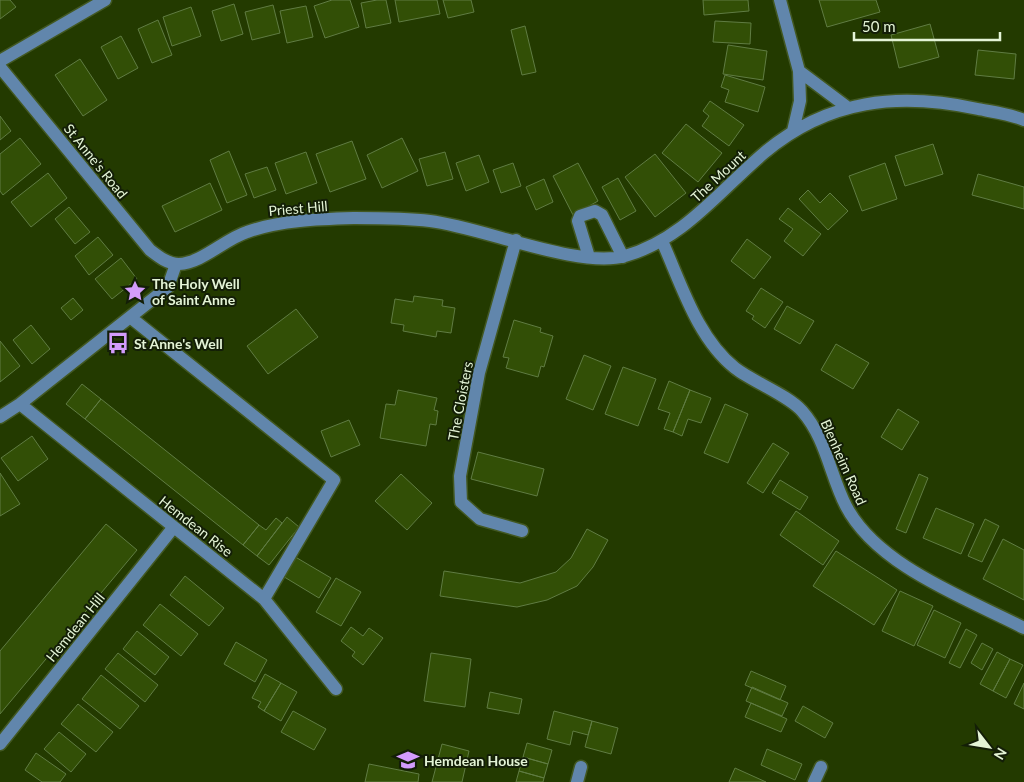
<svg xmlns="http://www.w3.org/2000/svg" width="1024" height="782" font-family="Lato,sans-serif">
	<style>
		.building { fill: #324f06; stroke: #607c43 }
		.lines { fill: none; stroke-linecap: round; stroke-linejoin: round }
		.minor-casing { stroke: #425822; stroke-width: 15 }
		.minor { stroke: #6186ac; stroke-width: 12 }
		.labels { text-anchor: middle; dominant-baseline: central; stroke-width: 4; stroke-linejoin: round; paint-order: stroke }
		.street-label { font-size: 14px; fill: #e4f4d6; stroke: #131e07 }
		.poi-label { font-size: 14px; font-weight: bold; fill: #e4f4d6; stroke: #131e07; text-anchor: start }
	</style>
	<rect width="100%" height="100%" fill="#233a00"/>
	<path class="building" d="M0 0H10L16 7 0 19Z
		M332 0H350L359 27 325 38 314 6Z
		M377 0H386L391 23 366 28 361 3Z
		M395 0H437L440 14 399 22Z
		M443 0H471L474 12 448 18Z
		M703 0H748L749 11 704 15Z
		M819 0H876L880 12 827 27Z
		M234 4 243 34 221 41 212 11Z
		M273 5 280 33 252 40 245 12Z
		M306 6 313 37 287 43 280 11Z
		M191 7 201 36 172 46 163 17Z
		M158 20 172 55 152 63 138 29Z
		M715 21 751 23 750 44 713 42Z
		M930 24 939 57 899 68 891 35Z
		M525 26 536 72 522 75 511 30Z
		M121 36 138 68 118 79 101 47Z
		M728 45 767 51 763 80 723 74Z
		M978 50 1016 54 1014 79 975 75Z
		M80 59 107 100 83 116 55 75Z
		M725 75 765 87 758 112 725 102 729 90 721 87Z
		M710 101 744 125 729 146 702 126 709 116 703 111Z
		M0 116 11 131 0 140Z
		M686 124 722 153 698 182 662 153Z
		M20 138 41 164 3 195 0 191V154Z
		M402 138 418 171 382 188 367 155Z
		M352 141 366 179 330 192 316 154Z
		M933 144 943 174 905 186 895 156Z
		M229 151 247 195 227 203 210 160Z
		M306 152 317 183 286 194 275 163Z
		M445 152 453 179 427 186 419 159Z
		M655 154 686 193 655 217 625 177Z
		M479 155 489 182 466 191 456 163Z
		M513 163 521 186 501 193 493 170Z
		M578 163 598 201 573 215 553 176Z
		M885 163 897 199 862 211 849 176Z
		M267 167 276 190 254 198 245 174Z
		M48 173 67 198 31 227 11 202Z
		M978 174 1024 187V209L972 195Z
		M618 178 636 211 620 220 602 187Z
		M544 179 553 202 536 210 526 187Z
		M210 183 222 210 175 232 162 206Z
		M808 190 820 203 830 193 848 211 828 230 799 199Z
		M69 207 90 232 75 244 55 219Z
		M788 208 821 234 803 256 784 241 793 229 779 219Z
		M98 237 113 255 89 275 75 256Z
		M747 239 771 257 754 279 731 261Z
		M121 258 137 279 112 299 95 279Z
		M761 288 783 302 765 328 752 319 754 316 746 311Z
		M414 296 443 300 442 306 455 308 451 333 437 331 436 337 403 331 404 325 391 323 395 299 413 302Z
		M73 298 83 310 71 320 61 308Z
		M787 306 814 321 800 344 774 329Z
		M296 309 318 337 268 374 247 346Z
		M514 320 541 328 540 332 553 336 544 367 541 366 538 377 506 368 509 358 503 357Z
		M31 325 50 349 32 364 13 340Z
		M0 341 20 366 0 382Z
		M836 344 869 363 853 389 821 370Z
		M584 355 611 366 593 410 566 399Z
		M623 367 656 379 638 426 605 414Z
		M669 381 690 390 673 432 664 429 670 413 658 409Z
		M82 384 101 399 85 419 66 404Z
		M398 390 437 398 434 410 438 411 436 425 430 424 426 446 380 438 386 404 395 405Z
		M690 390 711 398 701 423 688 419 682 436 673 432Z
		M101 399 259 525 243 545 85 419Z
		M725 404 748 414 728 463 704 453Z
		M898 409 919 422 902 450 881 437Z
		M349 420 360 445 331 457 321 431Z
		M32 436 48 459 18 481 1 458Z
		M773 443 789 453 763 493 747 483Z
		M478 452 544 469 537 496 471 479Z
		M0 473 20 504 0 516Z
		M401 474 432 503 407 530 375 501Z
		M919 474 928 478 906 533 896 529Z
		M780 480 808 497 800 510 772 493Z
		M936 508 974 524 961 554 923 538Z
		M796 511 839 541 823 565 780 535Z
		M287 517 299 527 269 565 257 556Z
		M276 518 282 523 257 556 243 545 259 525 266 530Z
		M985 519 999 526 982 562 968 556Z
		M106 524 137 550 0 714V651Z
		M587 529 608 540 593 567 577 586 547 600 517 607 440 596 444 571 520 583 556 572 571 558Z
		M1003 539 1024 550V600L983 579Z
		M836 551 897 590 874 625 813 586Z
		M292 555 331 578 319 598 281 575Z
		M185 576 224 608 209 626 170 595Z
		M336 578 361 592 341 626 316 612Z
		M900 591 933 606 914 646 882 631Z
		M160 604 198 634 181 656 143 625Z
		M934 610 961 623 945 658 917 645Z
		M351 627 363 636 369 628 383 638 363 665 352 656 355 652 341 641Z
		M966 629 977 635 960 668 949 663Z
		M137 631 169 657 155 675 123 649Z
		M236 642 267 660 255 682 224 664Z
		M982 643 993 649 982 670 971 663Z
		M997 652 1010 659 993 691 980 684Z
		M118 653 158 685 145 702 105 669Z
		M431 653 471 659 465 707 424 701Z
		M1010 659 1023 665 1006 698 993 691Z
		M751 671 786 686 780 700 745 685Z
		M265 674 281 683 264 711 258 707 261 702 252 698Z
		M101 675 139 706 120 729 82 699Z
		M281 683 297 692 281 721 264 711Z
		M1024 683V709L1014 704Z
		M752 687 788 703 782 716 746 701Z
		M490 692 522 699 519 714 487 708Z
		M751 703 787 719 781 732 745 717Z
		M78 704 113 732 96 752 61 724Z
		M803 706 833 723 825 738 795 721Z
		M293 711 326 729 314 750 281 732Z
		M554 711 592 721 588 735 573 731 570 745 547 739Z
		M592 721 618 728 611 754 585 747Z
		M59 732 86 754 71 772 44 749Z
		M527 743 552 750 548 764 523 757Z
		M442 744 469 751 462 782H432Z
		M767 749 802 764 795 780 761 765Z
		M36 753 66 774 60 782H42L25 770Z
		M523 757 548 764 544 778 519 771Z
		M369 764 419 774 418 782H365Z
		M735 768 766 782H729Z
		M519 771 544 778 543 782H516Z"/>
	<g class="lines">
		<g class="minor-casing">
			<path id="minor" d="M780 0 799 71 800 101 793 131
				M0 61 105 0
				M0 67 150 250C159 257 168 264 179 264 202 263 225 239 247 232 280 220 320 219 355 218 379 218 406 218 430 221 482 227 578 269 625 256 683 240 720 190 764 153 828 99 899 92 978 109 993 112 1010 114 1024 120
				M799 71 847 107
				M516 240 479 373 460 476 461 502 480 519 522 531
				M662 241C681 283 697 338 735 368 753 382 788 395 802 411 826 438 830 475 846 506 877 566 966 598 1024 628
				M589 257 578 221 580 216 595 211 602 215 623 257
				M130 317 334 480 264 599
				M20 404 264 599 336 689
				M0 417 20 404 168 287 176 264
				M0 744 173 528
				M577 782 581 767
				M814 782 821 767"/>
		</g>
		<use href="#minor" class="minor"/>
	</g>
	<defs>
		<g id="sight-bare" transform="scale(1.725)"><path d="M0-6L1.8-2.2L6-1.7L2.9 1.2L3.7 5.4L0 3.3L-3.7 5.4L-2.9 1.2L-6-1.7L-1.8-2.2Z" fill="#d39cfc" stroke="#131e07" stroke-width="2.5" paint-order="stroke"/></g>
		<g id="bus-bare" transform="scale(1.725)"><path d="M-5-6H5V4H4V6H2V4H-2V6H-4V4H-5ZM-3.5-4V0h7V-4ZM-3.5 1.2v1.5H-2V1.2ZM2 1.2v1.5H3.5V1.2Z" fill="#d39cfc" stroke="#131e07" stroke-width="2.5" paint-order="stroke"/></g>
		<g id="school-bare" transform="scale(1.725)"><path d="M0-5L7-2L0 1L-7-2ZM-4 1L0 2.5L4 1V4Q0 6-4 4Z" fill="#d39cfc" stroke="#131e07" stroke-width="2.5" paint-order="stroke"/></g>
	</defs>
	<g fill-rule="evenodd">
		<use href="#sight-bare" x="135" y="291"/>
		<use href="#bus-bare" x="118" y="343"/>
		<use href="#school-bare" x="408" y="760"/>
	</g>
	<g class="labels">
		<g class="street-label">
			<text transform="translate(96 161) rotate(51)">St Anne's Road</text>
			<text transform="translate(718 176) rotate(-43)">The Mount</text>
			<text transform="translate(298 208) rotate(-5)">Priest Hill</text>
			<text transform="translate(460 401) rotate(-79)">The Cloisters</text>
			<text transform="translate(844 462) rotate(66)">Blenheim Road</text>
			<text transform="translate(196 526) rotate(38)">Hemdean Rise</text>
			<text transform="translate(75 627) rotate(-51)">Hemdean Hill</text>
		</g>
		<g class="poi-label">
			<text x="152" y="283">The Holy Well<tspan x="152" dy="16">of Saint Anne</tspan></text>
			<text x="134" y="343">St Anne's Well</text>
			<text x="424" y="760">Hemdean House</text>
		</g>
	</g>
	<g transform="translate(989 747) rotate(121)" stroke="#131e07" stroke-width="4" paint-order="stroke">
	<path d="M0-4L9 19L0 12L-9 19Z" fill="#e4f4d6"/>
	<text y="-8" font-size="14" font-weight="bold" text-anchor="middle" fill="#e4f4d6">N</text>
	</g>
	<path d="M854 32v8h146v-8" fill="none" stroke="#e4f4d6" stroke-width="2.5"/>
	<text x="862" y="32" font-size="15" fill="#e4f4d6" stroke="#131e07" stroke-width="4" paint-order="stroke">50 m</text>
</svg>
